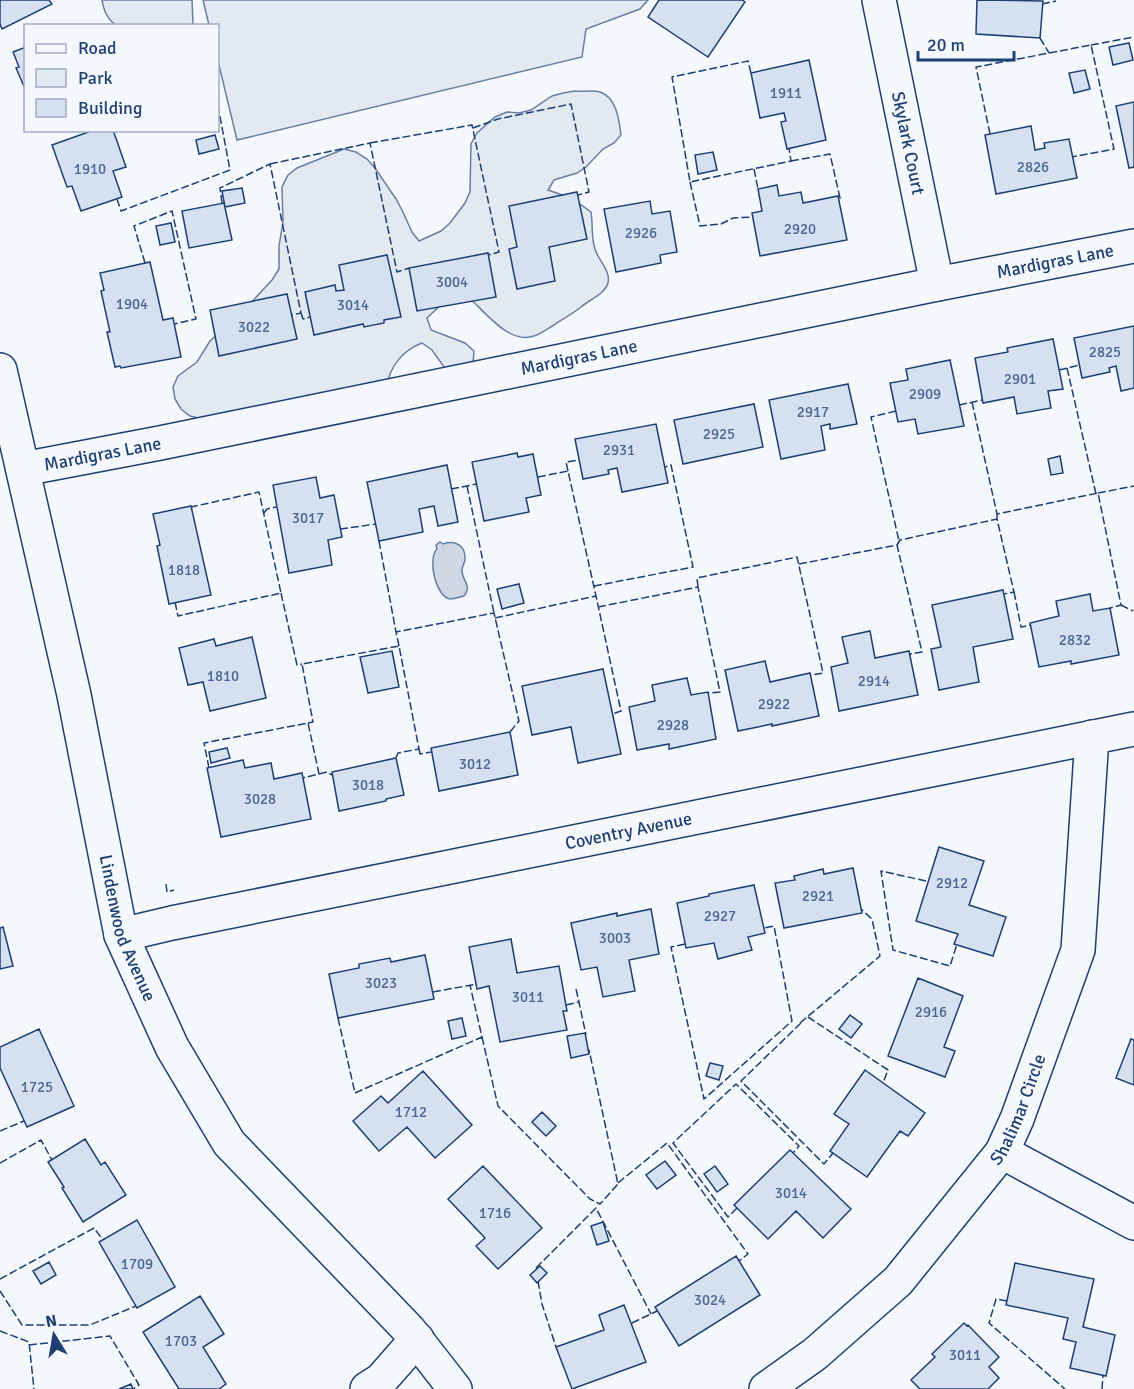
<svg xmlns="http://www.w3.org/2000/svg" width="1134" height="1389" font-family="Signika,sans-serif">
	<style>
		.green { fill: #e3e9f0; stroke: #687fa3; stroke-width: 1.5 }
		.water { fill: #cfd7e4; stroke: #687fa3; stroke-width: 1.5 }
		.building { fill: #d5e0f0; stroke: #1d3f73; stroke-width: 1.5 }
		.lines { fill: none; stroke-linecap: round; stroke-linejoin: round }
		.minor-casing { stroke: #1d3f73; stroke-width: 36 }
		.minor { stroke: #f4f7fb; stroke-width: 33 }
		.fence { stroke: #1d3f73; stroke-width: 1.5; stroke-dasharray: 8 3; stroke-linecap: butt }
		.labels { text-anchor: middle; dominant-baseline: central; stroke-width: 4.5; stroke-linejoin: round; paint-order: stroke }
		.number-label { font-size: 15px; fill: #4b6792 }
		.street-label { font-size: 18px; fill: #1d3f73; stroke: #f4f7fb }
	</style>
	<rect width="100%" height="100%" fill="#f4f7fb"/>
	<path class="green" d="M102 0H192L193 25H115C107 18 104 11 102 0Z
		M203 0H648L640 9 586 29 582 57 237 140 218 61V26L209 25Z
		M575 91C583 92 593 90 600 92 617 98 619 120 621 135L614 143 603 149 586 167 577 173 554 180 548 190 571 198 591 212C593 225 591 237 595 249 598 260 611 271 608 283 605 294 589 300 581 307 572 314 563 319 554 325 547 329 541 334 534 336 508 345 484 310 466 295L444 302 427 318 431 330 465 343 474 351 473 363 454 373 444 367 432 350 422 343C403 350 389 367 387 387L202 419 190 416 181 409 175 399 173 387 178 376 197 362 210 341 247 307 272 280 279 269V246L283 222 282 187 288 175 297 168 344 149 356 152 367 159 375 168 396 199 402 210 412 232 419 241 441 231 450 223 465 203 470 192 471 144 477 133 495 117 507 112 519 113 531 110 552 96 563 93Z"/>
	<path class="water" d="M440 542 443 544C455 540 466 545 465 560 464 563 463 566 462 569 461 581 473 584 464 596 460 597 454 599 450 599 436 597 427 559 437 549L436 545Z"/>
	<path class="building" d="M0 0H49L52 4 2 29 0 24Z
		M659 0H742L745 2 708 57 648 17Z
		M977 0 1043 1 1040 38 976 34Z
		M1129 43 1133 60 1113 65 1109 47Z
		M26 47V91L16 68 19 67 13 52Z
		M809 60 826 140 787 149 781 122 786 121 784 113 760 118 751 73Z
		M1085 70 1090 89 1074 93 1069 73Z
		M1134 102V167L1129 168 1116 106Z
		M1031 126 1035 150 1045 148 1044 143 1069 139 1077 178 996 194 985 135Z
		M94 130H113L126 167 113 171 122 197 81 211 72 186 67 187 52 145Z
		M215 135 219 149 199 154 196 140Z
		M713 152 717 170 698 174 695 155Z
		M777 185 779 196 801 192 803 203 838 196 847 240 760 256 752 213 762 211 758 189Z
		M242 188 245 203 225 207 222 191Z
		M577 192 587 239 549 247 555 281 517 289 509 249 517 247 509 206Z
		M650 201 652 214 670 211 677 252 660 255 661 263 616 272 604 209Z
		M224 203 232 240 189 248 182 211Z
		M171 223 175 242 160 245 156 226Z
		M488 253 496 297 417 311 409 268Z
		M387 255 401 317 384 320V323L364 327 363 324 314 335 305 292 335 285 336 291 344 290 339 265Z
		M150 262 163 320 173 318 181 357 121 368 120 366 115 367 107 332H110L101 291 104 290 100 273Z
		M287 294 297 339 219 356 210 310Z
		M1134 326V388L1121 391 1116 366 1109 368 1110 372 1082 378 1074 338Z
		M1053 339 1063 389 1048 391 1051 408 1017 414 1014 397 983 403 975 358 1008 352 1007 348Z
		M950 360 964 426 918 434 915 419 898 422 890 383 908 380 906 369Z
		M848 384 857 424 830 429V424L821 426 825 450 781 459 769 400Z
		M754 404 763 447 683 464 674 420Z
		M656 424 668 483 622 492 617 468 608 470 609 474 583 479 575 439Z
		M517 453 518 457 533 454 541 495 526 498 529 512 484 521 472 462Z
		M1060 456 1063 473 1051 475 1048 459Z
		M447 465 458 522 438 526 434 506 419 509 423 532 379 541 367 482Z
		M316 477 320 498 334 495 342 537 328 540 332 565 289 573 273 485Z
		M191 506 211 595 169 604 157 546 160 545 153 514Z
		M519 584 524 603 502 609 497 589Z
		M1003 590 1013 639 973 647 979 682 939 690 931 649 941 647 932 605Z
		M1090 594 1093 611 1110 608 1119 655 1071 664V661L1039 667 1030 623 1059 616 1056 601Z
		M870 631 875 658 909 651 918 695 839 711 831 667 848 663 842 637Z
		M252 637 266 698 210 711 203 682 188 685 179 648 214 639 216 646Z
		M392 651 399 687 368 693 360 657Z
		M765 661 770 682 810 673 819 716 772 726V724L738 731 725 670Z
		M603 669 621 754 578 763 571 727 532 735 522 686Z
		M687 678 691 695 708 692 716 739 669 749V744L637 750 629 707 655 701 652 685Z
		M510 732 518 775 439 791 431 748Z
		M227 748 230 758 211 763 209 752Z
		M396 758 404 795 386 799V801L339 811 332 772Z
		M243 760 245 768 271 763 274 779 302 773 311 819 221 837 207 768Z
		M939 847 984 861 969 905 1006 917 993 956 954 944 958 934 916 921Z
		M853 868 862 913 784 928 775 883 795 880 794 876 823 869 824 874Z
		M754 885 765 933 748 937 752 950 718 959 714 943 686 948 677 903 709 896V894Z
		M651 909 659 954 629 960 635 991 603 997 597 967 581 970 571 923 617 913V916Z
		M3 927 13 966 0 969V928Z
		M511 939 517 973 559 966 567 1011H563L567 1030 500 1042 489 986 477 989 469 947Z
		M425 955 434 999 338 1018 329 974 359 968V964L390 958 391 962Z
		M918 978 963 996 944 1047 955 1051 945 1077 888 1056Z
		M850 1015 862 1024 851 1038 839 1029Z
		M462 1018 466 1036 452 1039 448 1021Z
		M39 1029 74 1106 27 1127 0 1068V1047Z
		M585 1033 589 1054 571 1058 567 1036Z
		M1131 1039 1134 1040V1085L1116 1078Z
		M710 1063 723 1066 719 1080 706 1076Z
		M865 1070 925 1113 908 1136 900 1131 867 1177 830 1151 849 1124 834 1114Z
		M423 1071 472 1125 435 1158 407 1127 379 1151 353 1121 381 1096 388 1103Z
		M542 1112 556 1126 546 1136 532 1122Z
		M85 1139 101 1165 105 1162 126 1195 83 1222 62 1188 64 1187 48 1162Z
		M790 1150 851 1209 823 1238 796 1211 768 1239 734 1205Z
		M665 1161 676 1175 657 1189 646 1175Z
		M483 1166 542 1228 498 1269 476 1246 485 1238 448 1199Z
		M715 1166 728 1184 717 1192 704 1174Z
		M137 1220 175 1287 137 1308 99 1242Z
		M603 1222 609 1241 597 1245 591 1226Z
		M736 1256 760 1295 679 1346 655 1307Z
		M49 1262 56 1275 41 1284 33 1271Z
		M1015 1263 1094 1279 1083 1327 1115 1335 1106 1376 1070 1368 1076 1342 1063 1339 1068 1318 1006 1305Z
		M540 1266 547 1273 537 1283 530 1275Z
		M200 1296 224 1334 203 1347 226 1384 219 1389H179L143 1332Z
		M624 1305 646 1362 572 1389 556 1347 604 1330 599 1315Z
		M964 1323 967 1326 968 1325 999 1357 989 1367 999 1378 988 1389H920L911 1380 935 1357 932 1354Z
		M131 1384 133 1389H119Z"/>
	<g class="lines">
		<g class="minor-casing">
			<g id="minor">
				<path id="s1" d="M879 0 937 284"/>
				<path id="s2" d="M0 370 74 695 121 935 172 1047 229 1143 409 1330 455 1389"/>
				<path id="s3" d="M23 469 160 443 937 284 1134 246"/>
				<path id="s4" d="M121 935 172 923 1134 729"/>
				<path d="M1002 1152 1134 1223"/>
				<path d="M367 1389 381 1380 417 1339"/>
				<path id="s5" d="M766 1389 815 1354 898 1281 1002 1152 1017 1119 1078 950 1092 737"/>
			</g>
		</g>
		<use href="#minor" class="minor"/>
		<path class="fence" d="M1042 4 1056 1
			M1040 38 1049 53
			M1091 45 1134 37
			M751 73 748 61 672 77 690 182 791 161 789 148
			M473 128 498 119 571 104 589 192 578 195
			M990 134 976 67 1091 45 1114 149 1072 157
			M370 143 472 125 499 252 488 255
			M791 161 830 154 840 198H839
			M270 164 370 143 397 272 409 268
			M754 169 758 189
			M690 182 700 226 721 224 733 218 753 217
			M117 199 121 211 230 170 218 106
			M222 203 220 188 270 164 301 313 292 315
			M145 263 134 226 172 211 196 319 174 324
			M301 313 303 319 310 317
			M1067 368 1096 494
			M1059 370 1080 365
			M972 402 997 514
			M959 405 982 400
			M896 411 871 417 899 541
			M568 471 566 462 579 460
			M538 477 568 471 596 596
			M467 486 494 613
			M451 489 477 484
			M1098 493 1134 486
			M264 513 267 509 276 507
			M997 519V514L1098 493 1121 605 1110 608
			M340 529 376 524
			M379 541 396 632
			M897 545 900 540 997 519 1014 592 1004 594
			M799 564 897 545 922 652 910 654
			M594 586 693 567 671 465 665 467
			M698 587 697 578 797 557 823 673 811 675
			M1014 592 1021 627 1031 625
			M281 593 297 665 302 664
			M175 602 178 616 281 593 259 492 191 507
			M1121 605 1133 611
			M598 607 698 587 720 692 708 693
			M495 618 596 596 621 711 612 714
			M399 646 396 632 494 613 519 721 510 732
			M308 723 313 722 302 664 399 646 419 749 398 753 396 758
			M419 749 420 754 431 752
			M209 768 204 743 308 723 319 774 303 778
			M319 774 327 772 332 775
			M926 881 881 871 893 950 950 966 957 944
			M166 884 167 892 174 890
			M685 944 671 947 704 1099 792 1021 774 926 764 928
			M576 989 579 1002
			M433 992 477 984
			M566 1005 579 1002 586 1035
			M808 1017 888 1070 883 1083
			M338 1018 355 1093 482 1037 470 985
			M800 1023 880 956 872 919 861 909
			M801 1023 741 1081 824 1164 833 1153
			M482 1037 498 1106 590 1199 600 1204 618 1184 589 1050
			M0 1131 24 1121
			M0 1163 41 1140 52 1160
			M618 1183 667 1143 748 1254 739 1261
			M737 1208 728 1217 673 1143 736 1084 799 1146 793 1153
			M536 1268 596 1208 651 1314
			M0 1279 94 1228 103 1240
			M538 1281 542 1304 556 1347
			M0 1291 22 1325H90L136 1306
			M1007 1301 996 1299 989 1323 1065 1389
			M632 1323 657 1311
			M0 1331 29 1342 34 1389
			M29 1345 110 1336 139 1385 133 1389
			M1102 1389 1103 1376"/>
	</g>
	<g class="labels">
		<g class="number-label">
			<text x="786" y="93">1911</text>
			<text x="1033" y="167">2826</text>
			<text x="90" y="169">1910</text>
			<text x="800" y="229">2920</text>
			<text x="641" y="233">2926</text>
			<text x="452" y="282">3004</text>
			<text x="132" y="304">1904</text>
			<text x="353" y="305">3014</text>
			<text x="254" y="327">3022</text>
			<text x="1105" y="352">2825</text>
			<text x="1020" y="379">2901</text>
			<text x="925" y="394">2909</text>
			<text x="813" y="412">2917</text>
			<text x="719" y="434">2925</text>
			<text x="619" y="450">2931</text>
			<text x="308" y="518">3017</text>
			<text x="184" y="570">1818</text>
			<text x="1075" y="640">2832</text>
			<text x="223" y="676">1810</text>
			<text x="874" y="681">2914</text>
			<text x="774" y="704">2922</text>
			<text x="673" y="725">2928</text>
			<text x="475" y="764">3012</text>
			<text x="368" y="785">3018</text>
			<text x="260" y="799">3028</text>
			<text x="952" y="883">2912</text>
			<text x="818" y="896">2921</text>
			<text x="720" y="916">2927</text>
			<text x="615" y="938">3003</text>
			<text x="381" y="983">3023</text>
			<text x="528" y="997">3011</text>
			<text x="931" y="1012">2916</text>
			<text x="37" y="1087">1725</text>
			<text x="411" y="1112">1712</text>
			<text x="791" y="1193">3014</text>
			<text x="495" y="1213">1716</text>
			<text x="137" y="1264">1709</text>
			<text x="710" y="1300">3024</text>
			<text x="181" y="1341">1703</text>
			<text x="965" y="1355">3011</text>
		</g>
		<g class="street-label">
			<text stroke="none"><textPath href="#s1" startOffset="146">Skylark Court</textPath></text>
			<text stroke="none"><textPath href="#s3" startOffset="1053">Mardigras Lane</textPath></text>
			<text stroke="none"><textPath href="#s3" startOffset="567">Mardigras Lane</textPath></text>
			<text stroke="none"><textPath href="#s3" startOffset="81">Mardigras Lane</textPath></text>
			<text stroke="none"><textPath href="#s4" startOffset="518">Coventry Avenue</textPath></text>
			<text stroke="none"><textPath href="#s2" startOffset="573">Lindenwood Avenue</textPath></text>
			<text stroke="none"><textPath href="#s5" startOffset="382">Shalimar Circle</textPath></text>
		</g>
	</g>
	<rect x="24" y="24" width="195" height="108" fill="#f4f7fb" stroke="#9eadc5" stroke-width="1.5"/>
	<rect x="36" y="44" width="30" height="9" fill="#f4f7fb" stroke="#9eadc5" stroke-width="1.5"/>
	<text x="78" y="54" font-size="18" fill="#1d3f73">Road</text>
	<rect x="36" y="69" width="30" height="18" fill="#e3e9f0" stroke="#9eadc5" stroke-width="1.5"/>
	<text x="78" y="84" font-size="18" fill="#1d3f73">Park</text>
	<rect x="36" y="99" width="30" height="18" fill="#d5e0f0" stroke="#9eadc5" stroke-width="1.5"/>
	<text x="78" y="114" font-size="18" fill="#1d3f73">Building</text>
	<g transform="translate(54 1335) rotate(349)" stroke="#f4f7fb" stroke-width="4.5" paint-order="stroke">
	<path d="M0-4.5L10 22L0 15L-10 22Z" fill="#1d3f73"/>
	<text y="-9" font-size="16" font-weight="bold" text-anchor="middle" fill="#1d3f73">N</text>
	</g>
	<path d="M918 51v9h96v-9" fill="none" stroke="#1d3f73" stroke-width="3"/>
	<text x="927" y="51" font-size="18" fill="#1d3f73" stroke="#f4f7fb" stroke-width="4.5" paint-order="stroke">20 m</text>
</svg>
